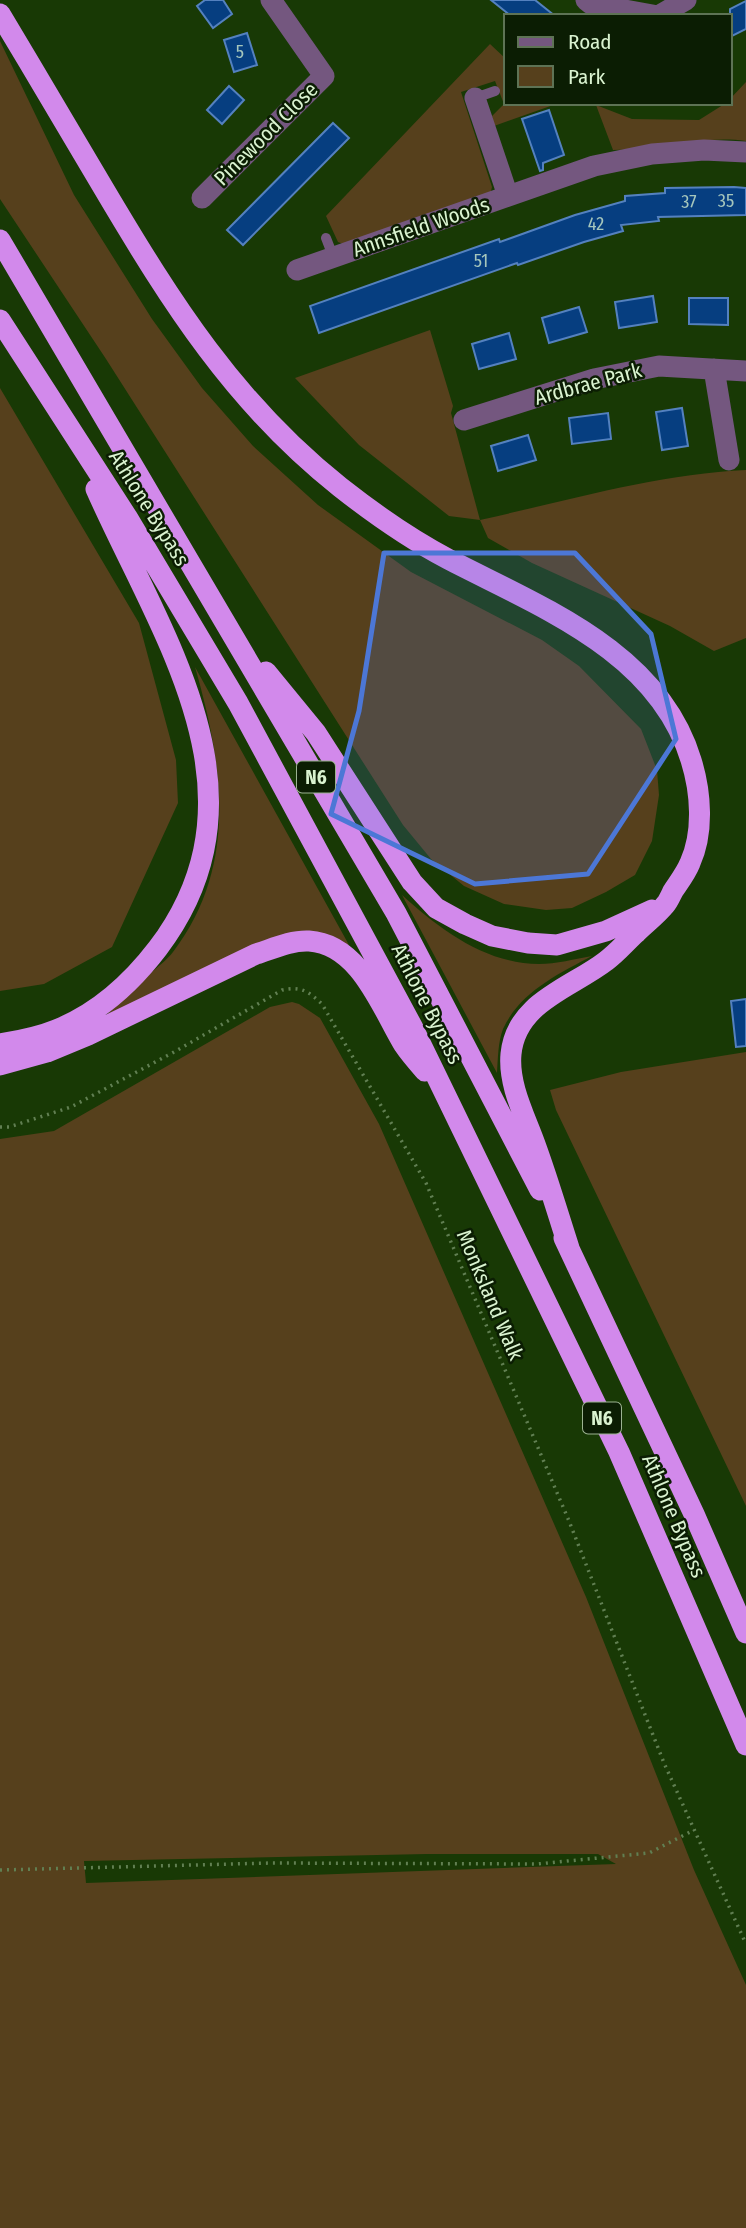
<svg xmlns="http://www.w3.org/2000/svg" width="746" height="2228" font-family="'Fira Sans Condensed',sans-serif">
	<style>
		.green { fill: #56401c; fill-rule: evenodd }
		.building { fill: #063e80; stroke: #5481bf; stroke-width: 2 }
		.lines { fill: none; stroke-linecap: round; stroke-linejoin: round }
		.path { stroke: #617f52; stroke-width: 3.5; stroke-dasharray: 2 5; stroke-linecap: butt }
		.lane { stroke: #74577f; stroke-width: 10 }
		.street { stroke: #74577f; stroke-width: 21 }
		.highway { stroke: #d289eb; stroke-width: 21 }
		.marked { fill: #4c77d6; fill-opacity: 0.2; stroke: #4c77d6; stroke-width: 5; stroke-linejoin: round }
		.labels { text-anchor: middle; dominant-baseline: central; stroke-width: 5; stroke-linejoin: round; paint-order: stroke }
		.number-label { font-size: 18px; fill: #a5c6bc }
		.shield { fill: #0b1d03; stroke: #9cb392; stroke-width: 2 }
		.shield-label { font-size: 19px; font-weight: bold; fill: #daf3d0 }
		.street-label { font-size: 21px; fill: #daf3d0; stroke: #0b1d03 }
	</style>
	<rect width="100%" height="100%" fill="#183905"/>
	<path class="green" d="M0 41 74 195 152 319 202 388 253 446 318 505 411 572 542 640 579 666 641 729 657 770 659 795 652 841 635 875 606 892 572 908 546 910 504 904 464 886 431 859 403 825 106 359 0 199Z
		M490 44 506 59V103H559L494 126 492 116 504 104 495 81 461 92 492 187 490 195 346 245 338 242 326 216Z
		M746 82V141C702 135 657 150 613 150L596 105 632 119 699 120 726 103H730V99Z
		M430 330 453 406 451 413 480 520C566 501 658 474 746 470V638L714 651 670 626 532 563 488 538 480 520 449 516 359 445 295 378Z
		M0 388 139 623 176 760 178 803 112 947 44 984 0 991Z
		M195 667 349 945 312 935 99 1022C116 1006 133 990 150 974 157 967 167 960 173 952 239 865 223 765 195 667Z
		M402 895C439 929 486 964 539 964 556 964 575 959 592 956 558 974 520 992 503 1029 498 1042 498 1058 497 1073Z
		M292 1002 299 1004 320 1018 379 1124 586 1597 694 1870 746 1985V2228H0V1139L54 1131 270 1007ZM427 1854H598L616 1864 86 1883 84 1861Z
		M746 1052V1506L556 1110 550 1090 621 1072Z"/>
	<path class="building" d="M205 0H223L232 14 213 28 197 6Z
		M491 0H535L555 16H511Z
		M746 1V29L730 37V9Z
		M247 33 257 65 234 72 224 40Z
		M229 86 244 100 222 124 207 110Z
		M549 110 564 155 543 163V170L540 171 522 119Z
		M333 123 349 138 243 245 227 230Z
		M734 187 746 188V215L658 217 659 221 621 225 623 231 584 242 518 265 517 263 319 333 310 306 499 239 500 242 575 215 625 201V196L665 193V188Z
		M653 296 657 322 619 328 615 302Z
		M689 298H728V325L689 324Z
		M579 307 587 332 549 343 542 318Z
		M509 333 516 359 479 369 472 344Z
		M682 408 688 446 662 450 656 412Z
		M608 413 611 439 572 444 569 418Z
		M528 435 536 460 498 471 491 446Z
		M746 999V1046L736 1047 731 1001Z"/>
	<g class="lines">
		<path class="path" d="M0 1127H9L71 1107 174 1052 282 990C301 986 308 991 322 1004L426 1183 569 1521 664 1763 746 1944
			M0 1870 271 1863 537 1864 649 1853 694 1830"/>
		<path class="lane" d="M475 98 495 91
			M326 238 333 256"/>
		<path class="street" d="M586 0 591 4 658 16 686 0
			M475 98 508 196
			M202 198 324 76 271 0
			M297 270 594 166 652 154 704 150 746 152
			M714 369 729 460
			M464 420 594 379 659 366 746 371"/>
		<path class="highway" d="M0 14C35 72 69 130 104 189 171 302 235 404 340 487 373 513 410 539 448 559 540 607 658 651 691 760 701 792 704 832 690 863 686 873 679 882 673 891 671 895 668 902 665 905 657 915 645 924 636 933 626 942 617 953 606 961 571 988 516 1002 511 1054 508 1086 526 1118 536 1147 548 1180 558 1214 569 1248
			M0 240 396 913 540 1190
			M0 320 127 517 238 703 413 1028 619 1452 746 1745
			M266 672 316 733 412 882 436 908 465 924 492 936 528 943 557 945 606 931 652 910
			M0 1044C19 1041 39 1037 56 1030 97 1014 132 982 158 948 275 793 161 636 96 489
			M0 1065 47 1052 88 1035 256 954C272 949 291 940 309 941 360 944 382 1009 404 1045 410 1054 418 1063 425 1071
			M564 1238 694 1514 746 1633"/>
	</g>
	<path class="marked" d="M384 553H575L651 634 676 739 588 874 475 884 331 814 359 711Z"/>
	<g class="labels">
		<g class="number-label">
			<text x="240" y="52">5</text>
			<text x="726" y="201">35</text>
			<text x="689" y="202">37</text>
			<text x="596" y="224">42</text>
			<text x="481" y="261">51</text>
		</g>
		<g class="shield">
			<rect x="297" y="761.5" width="38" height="31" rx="5"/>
			<rect x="583" y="1402.5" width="38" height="31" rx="5"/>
		</g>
		<g class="shield-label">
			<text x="316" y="777">N6</text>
			<text x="602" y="1418">N6</text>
		</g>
		<g class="street-label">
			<text transform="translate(266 134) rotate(-45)">Pinewood Close</text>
			<text transform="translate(421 227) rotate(-19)">Annsfield Woods</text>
			<text transform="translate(588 384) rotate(-15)">Ardbrae Park</text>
			<text transform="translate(149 508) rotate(58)">Athlone Bypass</text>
			<text transform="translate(427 1004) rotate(63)">Athlone Bypass</text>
			<text transform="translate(490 1295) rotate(67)">Monksland Walk</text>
			<text transform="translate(674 1516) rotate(67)">Athlone Bypass</text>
		</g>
	</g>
	<rect x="504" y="14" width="228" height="91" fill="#0b1d03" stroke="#5e7355" stroke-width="2"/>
	<rect x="518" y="37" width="35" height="10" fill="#74577f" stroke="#5e7355" stroke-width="2"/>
	<text x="568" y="49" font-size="21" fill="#daf3d0">Road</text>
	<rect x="518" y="66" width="35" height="21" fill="#56401c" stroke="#5e7355" stroke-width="2"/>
	<text x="568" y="84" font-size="21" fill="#daf3d0">Park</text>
</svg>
